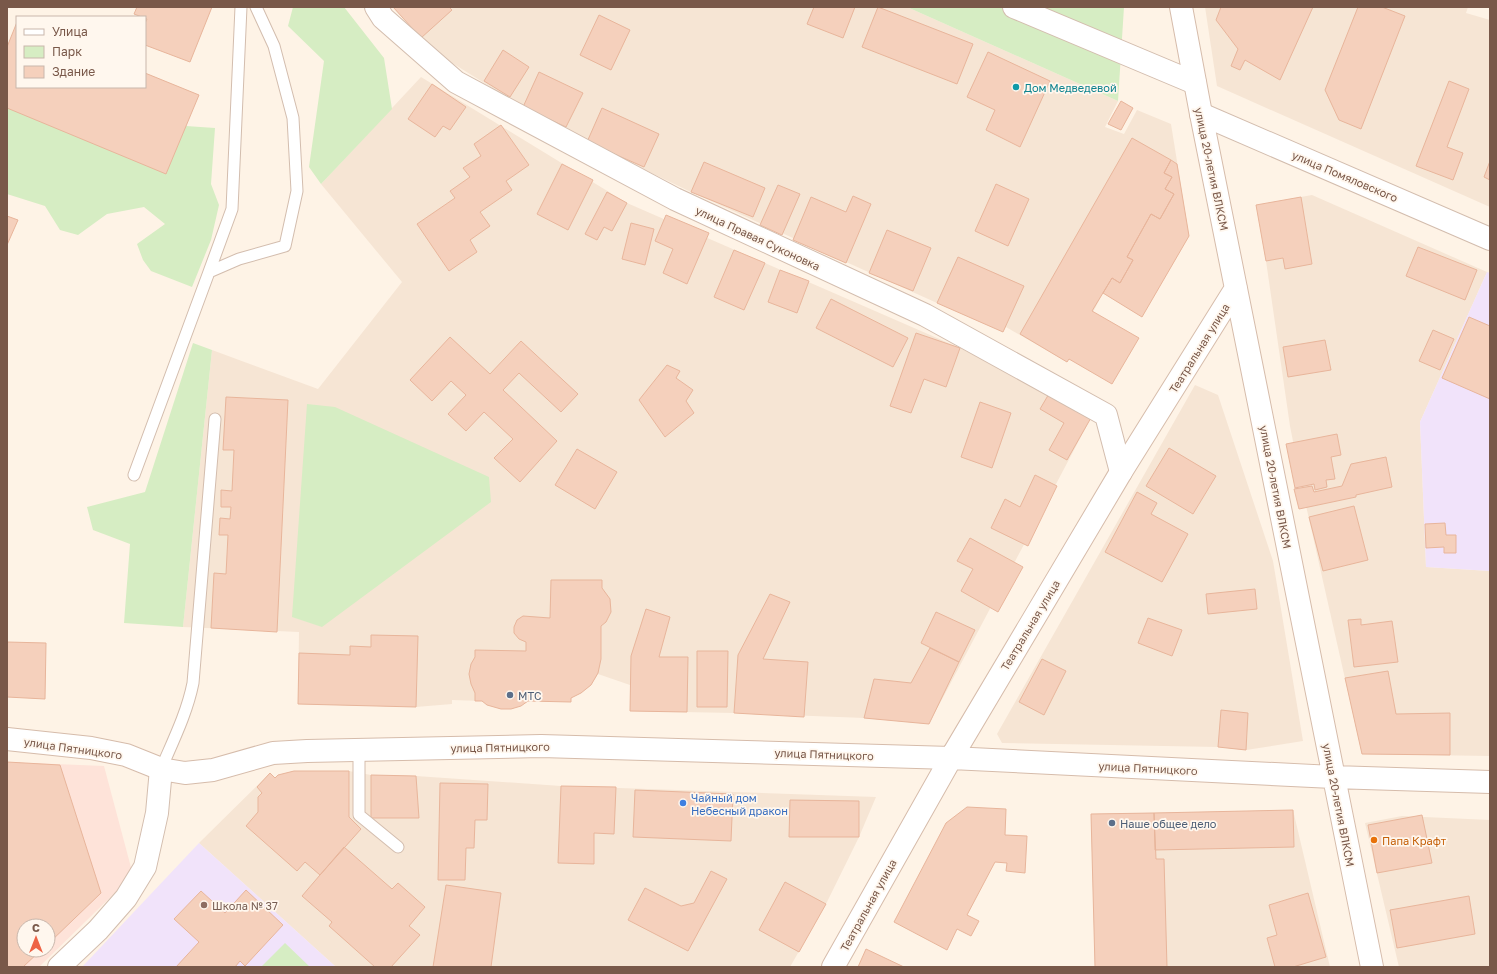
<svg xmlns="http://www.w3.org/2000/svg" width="1497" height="974" font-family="'Golos Text',sans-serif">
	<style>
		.residential { fill: #f6e5d4 }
		.commercial { fill: #fee3d9; fill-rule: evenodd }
		.education { fill: #f1e3fa }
		.green { fill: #d6edc3 }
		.building { fill: #f5d0bc; stroke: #e8b59b }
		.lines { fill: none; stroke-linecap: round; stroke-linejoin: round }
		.lane-casing { stroke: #d3bdae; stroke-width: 13 }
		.street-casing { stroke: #d3bdae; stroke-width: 24 }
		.secondary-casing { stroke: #d6bcab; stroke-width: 24 }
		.lane { stroke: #fff; stroke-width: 11 }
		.street { stroke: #fff; stroke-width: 22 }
		.secondary { stroke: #fff; stroke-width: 22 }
		.culture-dot { fill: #0f9aa8; stroke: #fff7ee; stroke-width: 1.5 }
		.service-dot { fill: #5c6f8a; stroke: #fff7ee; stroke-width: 1.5 }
		.shop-dot { fill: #3f7fe0; stroke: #fff7ee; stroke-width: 1.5 }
		.food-dot { fill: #e8710a; stroke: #fff7ee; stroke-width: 1.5 }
		.education-dot { fill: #8d6e63; stroke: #fff7ee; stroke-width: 1.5 }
		.labels { text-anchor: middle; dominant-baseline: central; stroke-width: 3.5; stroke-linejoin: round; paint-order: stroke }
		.culture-label { font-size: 11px; fill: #0d838f; stroke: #fff7ee; text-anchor: start }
		.street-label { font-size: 11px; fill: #795849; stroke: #fff7ee }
		.service-label { font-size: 11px; fill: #4e5e75; stroke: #fff7ee; text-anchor: start }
		.shop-label { font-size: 11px; fill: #366cbe; stroke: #fff7ee; text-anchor: start }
		.food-label { font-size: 11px; fill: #c56008; stroke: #fff7ee; text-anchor: start }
		.education-label { font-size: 11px; fill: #785e54; stroke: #fff7ee; text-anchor: start }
	</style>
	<rect width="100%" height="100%" fill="#fef3e6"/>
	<path class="residential" d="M393 7H907L1118 101 1105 127 1124 134 1137 110 1171 124 1189 236 1142 317 1103 293 1067 362 1006 327 1003 332 937 303 691 192 587 142 523 107 449 61 421 38Z
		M1205 7H1468L1466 13 1490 20V207L1217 86Z
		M421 77 627 203 960 348 1092 416 929 724 864 718 734 713 630 711V685L598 674 591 685 581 693 571 698V702L528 701 521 706 511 709H501L494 707 482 701 452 700V704L416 707 298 704 299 632 183 627 212 350 318 389 402 282 321 184Z
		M1312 195 1487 272 1420 422 1426 567 1490 571V756L1362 754 1302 488 1290 426 1266 261 1256 205Z
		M1195 385 1218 395 1273 561 1303 741 1246 750 1218 747 1002 743 997 734Z
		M294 771H349L371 775 416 776 561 786 876 797 859 837 826 904 790 967H336L199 843 270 773 275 778 278 775Z
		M1293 810 1330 967H1095L1091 814Z
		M1402 816 1490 820V967H1399L1365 823Z"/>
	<path class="commercial" d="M7 762 104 766 133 875 39 967H7ZM24 926H48V950H24Z"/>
	<path class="education" d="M1487 272 1490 273V571L1426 567 1420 422Z
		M199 843 336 967H82Z"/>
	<path class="green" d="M293 7H344L384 58 392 109 321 184 309 167 324 61 288 26Z
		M907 7H1124L1118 101Z
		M7 108 186 126 215 128 211 184 219 205 211 240 192 287 151 271 143 260 137 244 165 224 144 207 107 214 78 235 60 230 45 206 7 194Z
		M193 343 212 350 183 627 124 623 130 544 93 530 87 507 145 492Z
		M307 404 335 407 489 477 491 502 322 627 292 617Z
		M285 943 310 967H261Z"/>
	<path class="building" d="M137 7H212L190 62 145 45V23L147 19 134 14Z
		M393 7H449L452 10 421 38Z
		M814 7H855L843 38 807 24Z
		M878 7 973 44 957 84 862 47Z
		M1221 7H1313L1280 80 1245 60 1240 70 1231 66 1238 49 1216 20Z
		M1358 7H1382L1405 16 1361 129 1339 120 1325 90Z
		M599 15 630 30 611 70 580 55Z
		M17 22V87H145V73L199 95 166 174 7 108V47Z
		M503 50 529 67 510 97 484 81Z
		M988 52 1050 81 1020 147 986 130 995 110 967 97Z
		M539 72 583 93 566 127 523 107Z
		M1449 81 1469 89 1447 147 1463 153 1453 180 1416 166Z
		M432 84 466 107 450 130 443 126 435 137 408 119Z
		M1121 101 1133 108 1121 130 1108 124Z
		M602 108 659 134 644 167 587 142Z
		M501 125 529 165 506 181 512 190 480 212 490 226 470 240 477 252 449 271 417 224 455 198 450 191 470 177 463 168 481 156 474 144Z
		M1132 138 1171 160 1164 173 1172 177 1165 189 1174 194 1160 219 1151 214 1127 257 1133 260 1120 283 1112 278 1092 311 1139 338 1112 384 1069 359 1067 362 1020 334Z
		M1171 160 1177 164 1189 236 1142 317 1103 293 1112 278 1120 283 1133 260 1127 257 1151 214 1160 219 1174 194 1165 189 1172 177 1164 173Z
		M1490 161V180L1484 177Z
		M704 162 765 188 753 217 691 192Z
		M562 164 593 180 568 230 537 214Z
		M996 184 1029 199 1008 246 975 231Z
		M778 185 800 194 782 235 760 225Z
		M607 192 627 203 612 231 604 227 597 240 585 234Z
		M853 196 871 204 846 263 793 240 811 197 846 212Z
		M1301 197 1312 264 1285 269 1283 258 1266 261 1256 205Z
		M666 215 709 233 687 284 663 273 673 249 655 241Z
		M7 216 18 220 7 245Z
		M631 223 654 229 645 265 622 259Z
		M887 230 931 248 913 291 869 273Z
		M1418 247 1477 270 1465 300 1406 276Z
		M734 250 765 263 744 310 714 297Z
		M958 257 1024 286 1003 332 937 303Z
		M780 270 809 281 797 313 768 302Z
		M831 299 908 338 893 367 816 328Z
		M1469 317 1490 326V399L1442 378Z
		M1433 330 1454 339 1440 370 1419 361Z
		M916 333 960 348 946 387 924 379 911 413 890 406Z
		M450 337 490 374 521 341 578 394 561 412 519 373 503 390 557 441 520 482 494 458 513 439 484 412 466 431 448 414 466 395 451 381 432 401 410 380Z
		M1325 340 1331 370 1288 377 1283 347Z
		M667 365 680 371 676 378 693 390 686 401 694 413 665 437 639 400Z
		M1050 392 1092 416 1067 460 1049 450 1064 423 1040 409Z
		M226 397 288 400 277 632 211 628 214 573 226 574 228 535H219L220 518 230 519 231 507H221V490L232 491 234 450H223Z
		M980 402 1011 413 992 468 961 457Z
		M1337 434 1341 455 1331 457 1335 479 1326 480 1327 487 1315 490 1314 484 1295 488 1286 444Z
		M1169 448 1216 476 1193 514 1146 486Z
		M577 449 617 472 595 509 555 485Z
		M1386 457 1392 487 1356 495V497L1299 509 1294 489 1312 486 1314 492 1342 486 1351 464Z
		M1035 475 1057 486 1028 546 991 528 1005 499 1020 507Z
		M1137 492 1157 503 1151 514 1188 534 1162 582 1105 552Z
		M1354 506 1368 560 1323 571 1309 517Z
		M1445 523 1446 535H1456V553H1444V547L1426 548 1425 524Z
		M970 538 1023 567 998 612 961 591 973 569 957 561Z
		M551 580H602V588L610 599 611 612 606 622 601 626V659L598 673 591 685 581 693 571 698V702L528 701 521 706 511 709H501L487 705 482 701H475V693L471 684 469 674 471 664 475 657V650L526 651V642L519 639 514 633V627L517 620 523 616 550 618Z
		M1255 589 1257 609 1208 614 1206 594Z
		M770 594 790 602 763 659 808 662 804 717 734 713 738 655Z
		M646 609 670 617 659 657H688L687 712 630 711 631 656Z
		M936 612 975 630 959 662 921 643Z
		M1148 618 1182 630 1172 656 1138 643Z
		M1361 619V625L1392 621 1398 662 1354 667 1348 620Z
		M371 635 418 636 416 707 298 704 299 653 350 655V646L371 647Z
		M7 642 46 643 45 699 7 697Z
		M930 648 959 662 929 724 864 718 874 679 911 683Z
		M697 651H728L727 707H697Z
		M1042 659 1066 671 1044 715 1019 702Z
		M1388 671 1396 714 1450 713V755L1362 754 1345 678Z
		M1221 710 1248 713 1246 750 1218 747Z
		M7 762 60 765 101 893 48 944V926H24V950H41L23 967H7Z
		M294 771H349V817L361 829 320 875 305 862 297 871 246 826 258 812V797L262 793 257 787 270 773 275 778 278 775Z
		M371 775 416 776 419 818H371Z
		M440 783 488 784 487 820H475L474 848H466L465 880H438Z
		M561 786 616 787 614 834 594 833V864L558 863Z
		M635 790 733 794 731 841 633 837Z
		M790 800 859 801V837H789Z
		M967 807 1006 809 1005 835 1027 836 1025 873 1006 871 1007 863 995 862 967 915 979 921 971 936 957 929 947 950 894 922 946 823Z
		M1293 810 1294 847 1155 850 1154 813Z
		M1154 813 1156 859H1164L1167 967H1095L1091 814Z
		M1422 815 1432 863 1377 873 1368 825Z
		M344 847 392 889 398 883 425 907 409 926 420 935 391 967H375L329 926 332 922 302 896Z
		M711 871 727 879 688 951 628 920 645 888 681 906 694 903Z
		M785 882 826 904 799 952 759 930Z
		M446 885 501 893 491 967H433Z
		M246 890 283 925 245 966 240 961 235 967H176L199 942 174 919 201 891 225 913Z
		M1308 893 1326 957 1293 967H1275L1267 938 1277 935 1269 905Z
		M1469 896 1475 934 1397 948 1390 910Z
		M866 949 904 967H858Z"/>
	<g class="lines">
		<g class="lane-casing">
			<path id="lane" d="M209 272 232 209 241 7
				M134 475 209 272 239 259 285 246 297 191 293 118 274 46 256 7
				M359 751V815L398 847
				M161 769C173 741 187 713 193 683L215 419"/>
		</g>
		<g class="street-casing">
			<path id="street" d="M376 7 383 18 456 82 675 199 925 315 1106 415 1121 472
				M1014 7 1195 83
				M1201 114 1490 239
				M59 967 98 930 126 898 145 867 157 813 161 769"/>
		</g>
		<g class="secondary-casing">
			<path id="secondary" d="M1181 7 1201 114 1372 967
				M7 739 91 748 126 755 161 769 185 773 213 770 273 753 307 751 541 746 951 758 1333 777 1490 782
				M833 967 951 758 1121 472 1236 288"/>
		</g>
		<use href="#lane" class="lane"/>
		<use href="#street" class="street"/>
		<use href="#secondary" class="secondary"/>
	</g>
	<circle class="culture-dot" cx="1016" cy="87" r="4"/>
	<g class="service-dot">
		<circle cx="510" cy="695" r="4"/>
		<circle cx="1112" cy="823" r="4"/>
	</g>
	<circle class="shop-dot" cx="683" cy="803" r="4"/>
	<circle class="food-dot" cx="1374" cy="840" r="4"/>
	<circle class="education-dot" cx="204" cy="905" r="4"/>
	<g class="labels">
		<g class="culture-label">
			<text x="1024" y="87">Дом Медведевой</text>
		</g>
		<g class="street-label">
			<text transform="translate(1212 169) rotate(78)">улица 20-летия ВЛКСМ</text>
			<text transform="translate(1345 176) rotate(23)">улица Помяловского</text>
			<text transform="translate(758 238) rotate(25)">улица Правая Суконовка</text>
			<text transform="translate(1199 348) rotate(-58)">Театральная улица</text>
			<text transform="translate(1276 487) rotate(79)">улица 20-летия ВЛКСМ</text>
			<text transform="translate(1030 625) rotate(-59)">Театральная улица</text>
			<text transform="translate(500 747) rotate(-1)">улица Пятницкого</text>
			<text transform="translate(73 748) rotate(8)">улица Пятницкого</text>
			<text transform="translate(824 754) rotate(2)">улица Пятницкого</text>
			<text transform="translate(1148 768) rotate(3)">улица Пятницкого</text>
			<text transform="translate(1339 805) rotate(79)">улица 20-летия ВЛКСМ</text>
			<text transform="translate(868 905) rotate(-61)">Театральная улица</text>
		</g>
		<g class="service-label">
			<text x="518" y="695">МТС</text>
			<text x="1120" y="823">Наше общее дело</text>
		</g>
		<g class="shop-label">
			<text x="691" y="797">Чайный дом<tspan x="691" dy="13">Небесный дракон</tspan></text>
		</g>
		<g class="food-label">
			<text x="1382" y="840">Папа Крафт</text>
		</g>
		<g class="education-label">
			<text x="212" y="905">Школа № 37</text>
		</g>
	</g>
	<rect width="1497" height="974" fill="none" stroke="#795849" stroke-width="16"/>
	<rect x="16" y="16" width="130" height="72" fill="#fff7ee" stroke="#c9b7ac"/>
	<rect x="24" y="29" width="20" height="6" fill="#ffffff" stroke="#c9b7ac"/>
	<text x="52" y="36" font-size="12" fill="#795849">Улица</text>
	<rect x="24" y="46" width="20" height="12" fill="#d6edc3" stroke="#c9b7ac"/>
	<text x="52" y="56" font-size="12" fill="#795849">Парк</text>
	<rect x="24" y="66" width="20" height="12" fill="#f5d0bc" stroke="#c9b7ac"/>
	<text x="52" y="76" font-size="12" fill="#795849">Здание</text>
	<g transform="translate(36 938)"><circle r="19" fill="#fff7ee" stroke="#c9b7ac"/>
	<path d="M0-3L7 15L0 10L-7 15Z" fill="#ee6345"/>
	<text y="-6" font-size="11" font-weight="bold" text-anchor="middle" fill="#795849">С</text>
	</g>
</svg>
